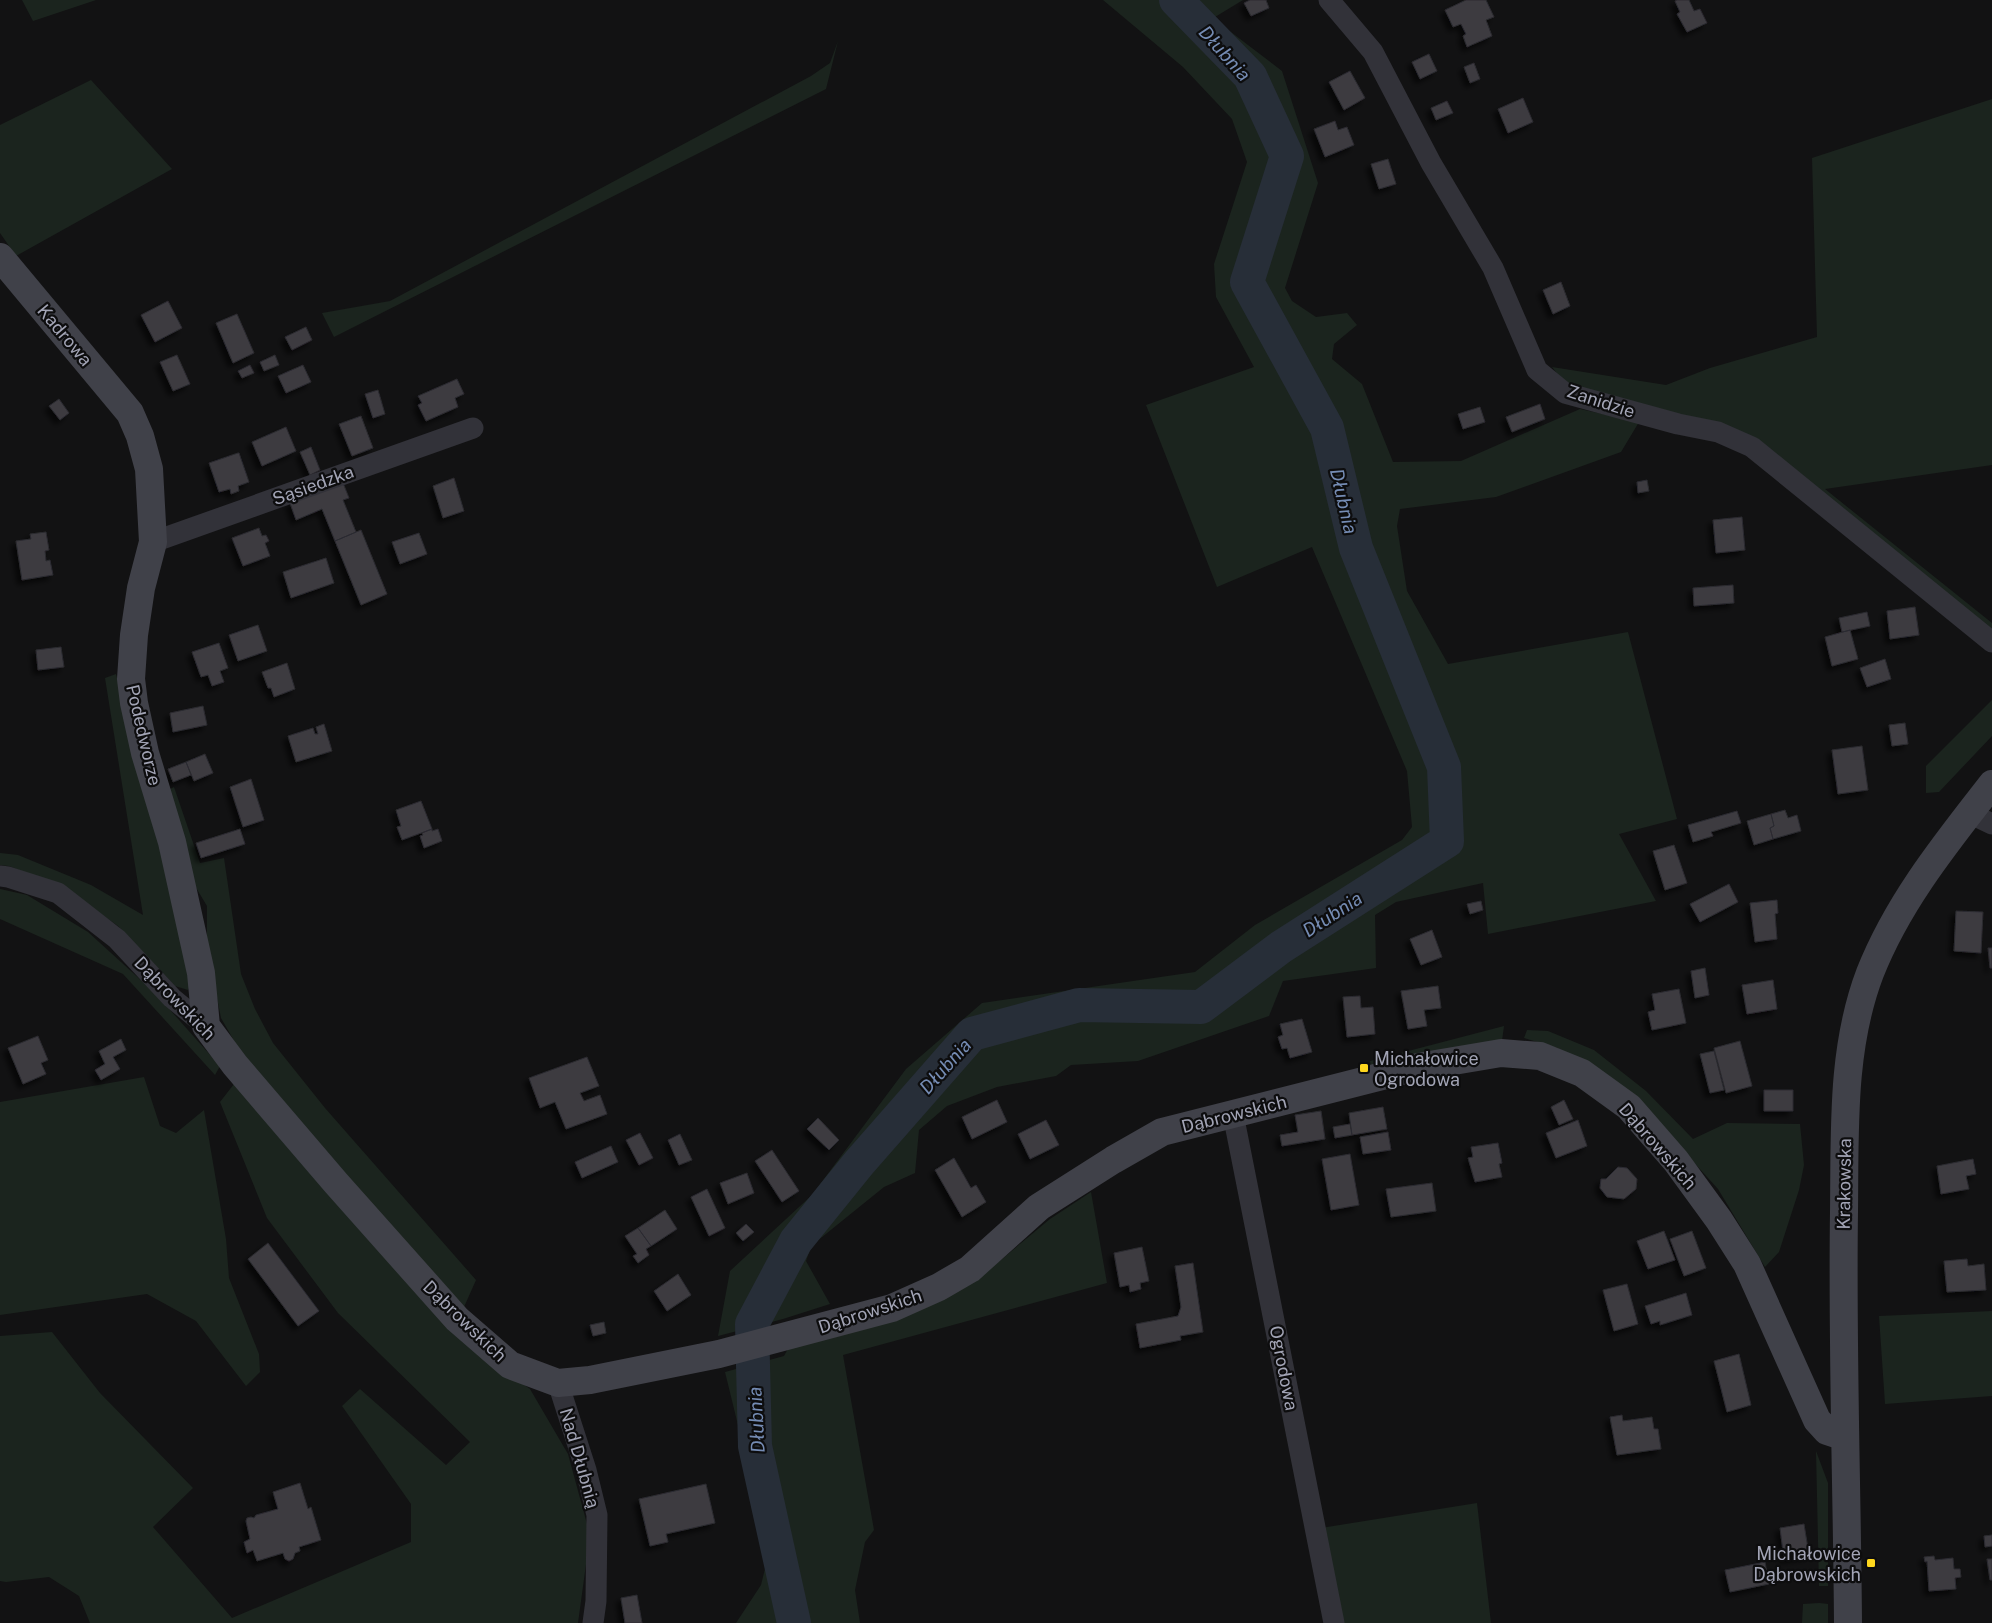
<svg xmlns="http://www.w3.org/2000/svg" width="1992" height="1623" font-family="'Public Sans',sans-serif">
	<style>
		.green { fill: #1b241e }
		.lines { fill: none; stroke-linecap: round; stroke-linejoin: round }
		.river { stroke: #272e38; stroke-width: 34 }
		.building { fill: #3c3b41; stroke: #2c2b30; filter: url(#shadow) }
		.street { stroke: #323239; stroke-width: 21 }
		.secondary { stroke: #404149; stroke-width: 28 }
		.poi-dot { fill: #ffd71e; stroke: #0d0d0e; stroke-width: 2 }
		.labels { text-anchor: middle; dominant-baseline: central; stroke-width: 4.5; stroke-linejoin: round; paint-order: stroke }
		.street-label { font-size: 18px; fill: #a2a4b5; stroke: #0d0d0e }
		.poi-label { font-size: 18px; fill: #a2a4b5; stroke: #0d0d0e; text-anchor: start }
		.water-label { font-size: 19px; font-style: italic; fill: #758cb4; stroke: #0d0d0e }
	</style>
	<defs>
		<filter id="shadow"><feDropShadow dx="-4.5" dy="4.5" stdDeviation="2.5" flood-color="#0009"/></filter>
	</defs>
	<rect width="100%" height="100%" fill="#121213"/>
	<path class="green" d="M22 0H96L33 21Z
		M1103 0H1243L1215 17 1223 26 1282 71 1318 183 1285 288 1292 301 1316 317 1347 313 1357 325 1334 344 1332 359 1362 384 1393 462 1461 461 1580 409 1639 422 1621 452 1496 497 1400 509 1397 526 1407 591 1448 664 1628 632 1677 819 1619 834 1656 901 1488 934 1483 883 1396 902 1375 915 1376 968 1283 981 1269 1016 1138 1061 1071 1065 1056 1076 997 1087 947 1106 919 1130 915 1173 884 1187 811 1246 806 1261 830 1304 783 1319 718 1336 730 1271 812 1195 906 1069 982 1003 1195 972 1255 925 1402 840 1412 827 1407 771 1312 547 1217 587 1146 405 1254 367 1216 297 1214 264 1247 162 1232 119 1183 67Z
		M838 41 826 89 334 337 322 313 390 301 811 76 830 63Z
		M91 80 172 169 16 256 0 233V125Z
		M1992 99V465L1825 489 1992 623V636L1785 463 1570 390 1552 367 1666 385 1710 368 1817 337 1812 158Z
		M116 674 182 931 192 981 188 990 175 986 118 926 81 900 57 885 9 866 0 865V853L18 855 91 885 143 915 105 678Z
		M1992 700V736L1939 792 1926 793V766Z
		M174 787 200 863 224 858 241 974 255 1009 273 1043 325 1108 476 1280 464 1307 255 1073 237 1046 221 1018 207 948V906L192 881 168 790Z
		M0 889 27 895 88 932 155 993 220 1066 215 1075 123 974 0 919Z
		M1504 1026 1502 1041 1371 1067 1370 1061Z
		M1527 1030 1548 1031 1594 1050 1646 1091 1693 1139 1727 1123 1800 1124 1804 1165 1799 1190 1779 1252 1765 1267 1718 1189 1679 1146 1557 1048 1524 1038Z
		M144 1077 160 1126 176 1133 204 1110 226 1239 229 1278 259 1354 260 1372 246 1386 196 1321 147 1294 0 1315V1102Z
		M234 1084 459 1337 530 1389 568 1454 590 1535 578 1623H90L79 1596 49 1577 6 1582 0 1581V1336L52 1332 100 1393 193 1488 153 1527 232 1618 411 1542V1504L342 1406 360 1389 446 1465 470 1442 338 1313 267 1218 220 1102Z
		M1091 1192 1107 1283 843 1355 874 1530 865 1542 855 1590 860 1623H736L761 1585 769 1552 725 1372 784 1356 789 1347 953 1293 1002 1259 1050 1219Z
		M1992 1311V1396L1885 1404 1879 1316Z
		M1816 1451 1828 1483V1586H1819Z
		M1477 1503 1491 1623H1339L1321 1528Z
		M1819 1603 1828 1604V1623H1802L1803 1604Z"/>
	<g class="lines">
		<path class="river" d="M794 1623 755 1446 752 1324 796 1241 859 1163 972 1034 1079 1005 1201 1007 1281 947 1447 841 1444 767 1356 548 1327 428 1247 282 1287 156 1250 76 1176 0"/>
	</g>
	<path class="building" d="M1250 0H1266L1269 8 1251 16 1244 3Z
		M1466 0H1486L1494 17 1486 20 1492 36 1467 47 1463 36 1466 34 1461 24 1453 27 1445 10Z
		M1677 0H1689L1694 11 1700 9 1707 23 1687 32 1677 14 1680 12 1675 1Z
		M1429 54 1437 71 1420 79 1412 62Z
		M1474 63 1480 79 1470 83 1464 67Z
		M1350 71 1365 98 1344 110 1329 82Z
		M1523 98 1533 122 1508 133 1498 109Z
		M1447 101 1453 113 1436 120 1431 108Z
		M1335 121 1338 130 1347 127 1354 145 1325 157 1314 129Z
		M1388 159 1396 184 1379 189 1371 164Z
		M1561 282 1570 306 1553 314 1543 290Z
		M168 301 182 328 155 342 141 315Z
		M237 314 254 353 233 363 216 323Z
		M306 327 312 340 292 350 285 337Z
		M177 355 190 384 173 391 160 362Z
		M275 355 279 365 264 371 260 362Z
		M250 365 254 373 242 378 238 371Z
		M303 365 311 382 286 393 278 376Z
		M457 379 464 394 455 398 458 407 426 421 418 405 422 403 418 396Z
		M378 390 385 414 373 418 365 394Z
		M59 399 69 413 60 420 49 406Z
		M1540 404 1545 419 1512 432 1506 417Z
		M1480 407 1485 422 1463 429 1458 414Z
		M361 416 373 448 352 456 339 424Z
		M286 427 296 451 262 466 252 442Z
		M311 447 320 470 310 475 300 452Z
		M238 453H239L249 482 238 486 239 491 231 494 230 489 219 492 209 463Z
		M454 478 464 511 443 518 433 486Z
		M1647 480 1649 491 1638 493 1637 482Z
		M343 483 349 498 343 500 356 532 335 541 322 509 296 520 290 503Z
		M1742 517 1745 550 1716 553 1713 520Z
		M259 528 262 536 266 535 269 541 265 543 270 556 243 566 232 538Z
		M361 530 387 594 361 605 335 541Z
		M46 532 49 550 45 551 46 561 50 560 53 575 22 580 16 541 31 539 30 534Z
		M419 533 427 554 400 564 392 542Z
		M326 558 334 583 291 598 283 572Z
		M1733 585 1734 603 1694 606 1693 588Z
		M1915 607 1919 635 1890 639 1887 611Z
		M1867 612 1870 626 1842 632 1839 618Z
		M258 625 267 651 238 661 229 635Z
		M1850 630 1858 659 1832 666 1825 637Z
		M219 643 228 668 220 671 224 682 212 686 208 675 201 677 192 652Z
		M61 647 64 667 38 670 36 650Z
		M1885 659 1891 679 1867 687 1860 668Z
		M287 663 295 689 274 697 271 688H268L262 672Z
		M203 706 207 725 173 732 170 713Z
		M1905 723 1908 744 1892 746 1889 725Z
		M324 724 332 751 296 762 288 736 313 728 315 734H318L316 727Z
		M1862 746 1868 790 1838 794 1832 750Z
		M205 754 213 773 194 781 186 762Z
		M186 762 191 775 173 782 168 769Z
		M251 779 264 820 243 827 230 787Z
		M421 801 432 829 402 840 397 827 401 826 396 810Z
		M1785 810 1788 818 1797 815 1801 831 1773 839 1770 828 1774 826 1771 814Z
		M1737 811 1741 823 1711 832 1713 836 1693 842 1688 825Z
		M1771 814 1774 826 1770 828 1773 839 1754 845 1747 821Z
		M240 829 245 844 201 858 196 843Z
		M432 829V831L438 829 442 841 424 848 420 836 423 835 422 833Z
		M1674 845 1687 883 1665 890 1653 851Z
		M1729 884 1738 902 1700 922 1690 904Z
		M1777 900 1778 913 1775 914 1777 939 1755 942 1750 903Z
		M1481 901 1483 910 1470 914 1467 904Z
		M1956 911 1983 912 1981 953 1954 951Z
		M1432 930 1442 957 1421 965 1410 939Z
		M1988 948H1992V968H1990Z
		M1705 968 1709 995 1695 998 1691 971Z
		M1773 980 1777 1009 1747 1014 1742 985Z
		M1438 986 1441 1008 1424 1010 1427 1026 1408 1029 1401 991Z
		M1679 989 1686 1023 1652 1030 1648 1012 1655 1010 1652 994Z
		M1360 996 1361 1008 1373 1007 1375 1034 1347 1037 1343 997Z
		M1302 1019 1312 1052 1290 1058 1287 1048 1282 1049 1278 1037 1283 1035 1280 1024Z
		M38 1036 48 1060 41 1063 46 1074 23 1084 8 1048Z
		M121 1039 126 1050 113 1057 120 1069 101 1080 95 1070 105 1064 99 1051Z
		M1740 1041 1752 1086 1726 1093 1714 1048Z
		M1714 1051 1724 1090 1710 1093 1700 1054Z
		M587 1057 599 1086 580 1093 584 1101 600 1095 607 1114 566 1129 555 1102 540 1108 529 1078Z
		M1764 1090H1793V1111H1764Z
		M997 1100 1007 1122 972 1139 962 1117Z
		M1564 1100 1573 1119 1559 1125 1551 1107Z
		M1383 1107 1387 1129 1352 1135 1349 1113Z
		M1321 1111 1325 1139 1282 1146 1280 1135 1298 1132 1295 1115Z
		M818 1118 839 1140 829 1150 807 1129Z
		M1046 1120 1059 1145 1030 1159 1018 1134Z
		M1578 1120 1587 1146 1556 1158 1546 1133Z
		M1350 1124 1352 1135 1335 1138 1333 1127Z
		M1388 1132 1391 1150 1363 1154 1360 1137Z
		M640 1133 653 1158 639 1165 626 1140Z
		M680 1134 692 1160 679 1165 668 1140Z
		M1498 1143 1502 1163 1499 1164 1502 1177 1475 1182 1468 1158 1473 1157 1471 1147Z
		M611 1146 618 1162 582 1178 575 1162Z
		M772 1150 799 1191 782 1202 755 1161Z
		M1350 1154 1359 1205 1331 1210 1322 1159Z
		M954 1158 971 1188 976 1185 986 1202 962 1217 935 1170Z
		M1973 1159 1976 1174 1966 1176 1969 1189 1941 1194 1937 1166Z
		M1618 1167 1627 1168 1637 1179 1636 1189 1624 1199 1607 1197 1600 1188 1601 1179H1606Z
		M747 1173 754 1193 728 1204 720 1183Z
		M1432 1183 1436 1211 1391 1217 1386 1189Z
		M707 1189 725 1228 709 1236 691 1197Z
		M665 1210 677 1229 651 1246 638 1228Z
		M746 1224 754 1232 743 1241 736 1233Z
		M638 1228 651 1246 646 1249 649 1255 638 1263 633 1256 637 1254 625 1236Z
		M1664 1231 1675 1260 1648 1269 1637 1241Z
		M1692 1231 1706 1268 1684 1276 1670 1239Z
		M268 1243 319 1311 298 1326 248 1259Z
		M1142 1247 1149 1281 1140 1283 1141 1289 1130 1292 1129 1285 1120 1287 1114 1253Z
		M1967 1259 1968 1266 1984 1264 1986 1290 1947 1292 1944 1261Z
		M1193 1263 1203 1332 1180 1336 1181 1340 1140 1348 1136 1324 1178 1316 1181 1307 1175 1266Z
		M678 1274 691 1295 667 1311 654 1291Z
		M1627 1284 1638 1324 1614 1331 1603 1290Z
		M1686 1293 1692 1315 1660 1325V1321L1651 1324 1645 1306Z
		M604 1322 606 1333 593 1336 590 1325Z
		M1739 1354 1751 1405 1727 1412 1714 1361Z
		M1622 1415 1623 1421 1652 1417 1654 1429H1658L1661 1449 1617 1455 1610 1417Z
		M300 1483 308 1509 311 1507 321 1540 299 1547 300 1551 295 1553 293 1559 289 1561 285 1559 283 1553 257 1561 253 1550 247 1553 244 1542 250 1539 246 1521 247 1518 251 1517 254 1518 256 1515 278 1509 273 1492Z
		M706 1484 715 1523 666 1534 668 1542 650 1546 639 1499Z
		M1804 1524 1809 1555 1784 1559 1780 1528Z
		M1992 1535V1546L1985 1547 1984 1536Z
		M1934 1556 1935 1560 1953 1558 1954 1569H1960L1961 1577 1955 1578 1956 1589 1929 1591 1927 1561 1925 1562 1924 1557Z
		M1987 1559H1992V1580H1990Z
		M1765 1562 1769 1584 1730 1592 1725 1570Z
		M637 1595 642 1623H625L621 1598Z"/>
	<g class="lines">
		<path class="street" d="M1329 0 1373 52 1431 163 1493 268 1537 370 1565 393 1678 424 1718 432 1752 447 1992 642
			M153 542 473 428
			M1969 813 1992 824
			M0 876 8 877 58 893 117 939 172 998 206 1026
			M1233 1114 1334 1623
			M558 1383 586 1470 597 1515 596 1601 593 1623"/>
		<path class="secondary" d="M0 257 130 413 140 436 149 469 153 542 141 588 134 635 131 679 134 703 145 753 172 842 201 973 206 1026 235 1065 336 1183 457 1319 510 1365 558 1383 590 1380 719 1354 892 1308 939 1287 970 1269 1039 1207 1113 1160 1162 1132 1418 1067 1501 1053 1540 1056 1582 1073 1629 1107 1676 1161 1719 1220 1747 1264 1817 1420 1827 1431 1845 1437
			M1848 1623C1847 1486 1842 1349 1844 1212 1845 1132 1841 1049 1870 973 1898 902 1946 843 1992 784"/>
	</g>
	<g class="poi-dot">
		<rect x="1359" y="1063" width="10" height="10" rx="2.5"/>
		<rect x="1866" y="1558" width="10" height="10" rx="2.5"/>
	</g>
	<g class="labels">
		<g class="street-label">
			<text transform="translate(65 335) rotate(50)">Kadrowa</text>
			<text transform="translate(1601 401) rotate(18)">Zanidzie</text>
			<text transform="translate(313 485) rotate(-20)">Sąsiedzka</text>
			<text transform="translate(144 735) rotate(77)">Podedworze</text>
			<text transform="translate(175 998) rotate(46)">Dąbrowskich</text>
			<text transform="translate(1234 1114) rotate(-14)">Dąbrowskich</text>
			<text transform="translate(1658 1146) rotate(49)">Dąbrowskich</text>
			<text transform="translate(1844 1184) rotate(-89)">Krakowska</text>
			<text transform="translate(870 1311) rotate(-18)">Dąbrowskich</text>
			<text transform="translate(465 1321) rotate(44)">Dąbrowskich</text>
			<text transform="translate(1284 1368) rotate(79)">Ogrodowa</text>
			<text transform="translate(580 1458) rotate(74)">Nad Dłubnią</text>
		</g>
		<g class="poi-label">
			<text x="1374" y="1058">Michałowice<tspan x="1374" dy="21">Ogrodowa</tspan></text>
			<text x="1861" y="1553" text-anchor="end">Michałowice<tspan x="1861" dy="21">Dąbrowskich</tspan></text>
		</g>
		<g class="water-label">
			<text transform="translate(1225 53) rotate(48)">Dłubnia</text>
			<text transform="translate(1344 501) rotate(77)">Dłubnia</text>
			<text transform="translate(1332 914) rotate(-33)">Dłubnia</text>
			<text transform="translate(945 1066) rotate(-48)">Dłubnia</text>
			<text transform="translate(756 1420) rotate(-93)">Dłubnia</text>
		</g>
	</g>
</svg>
